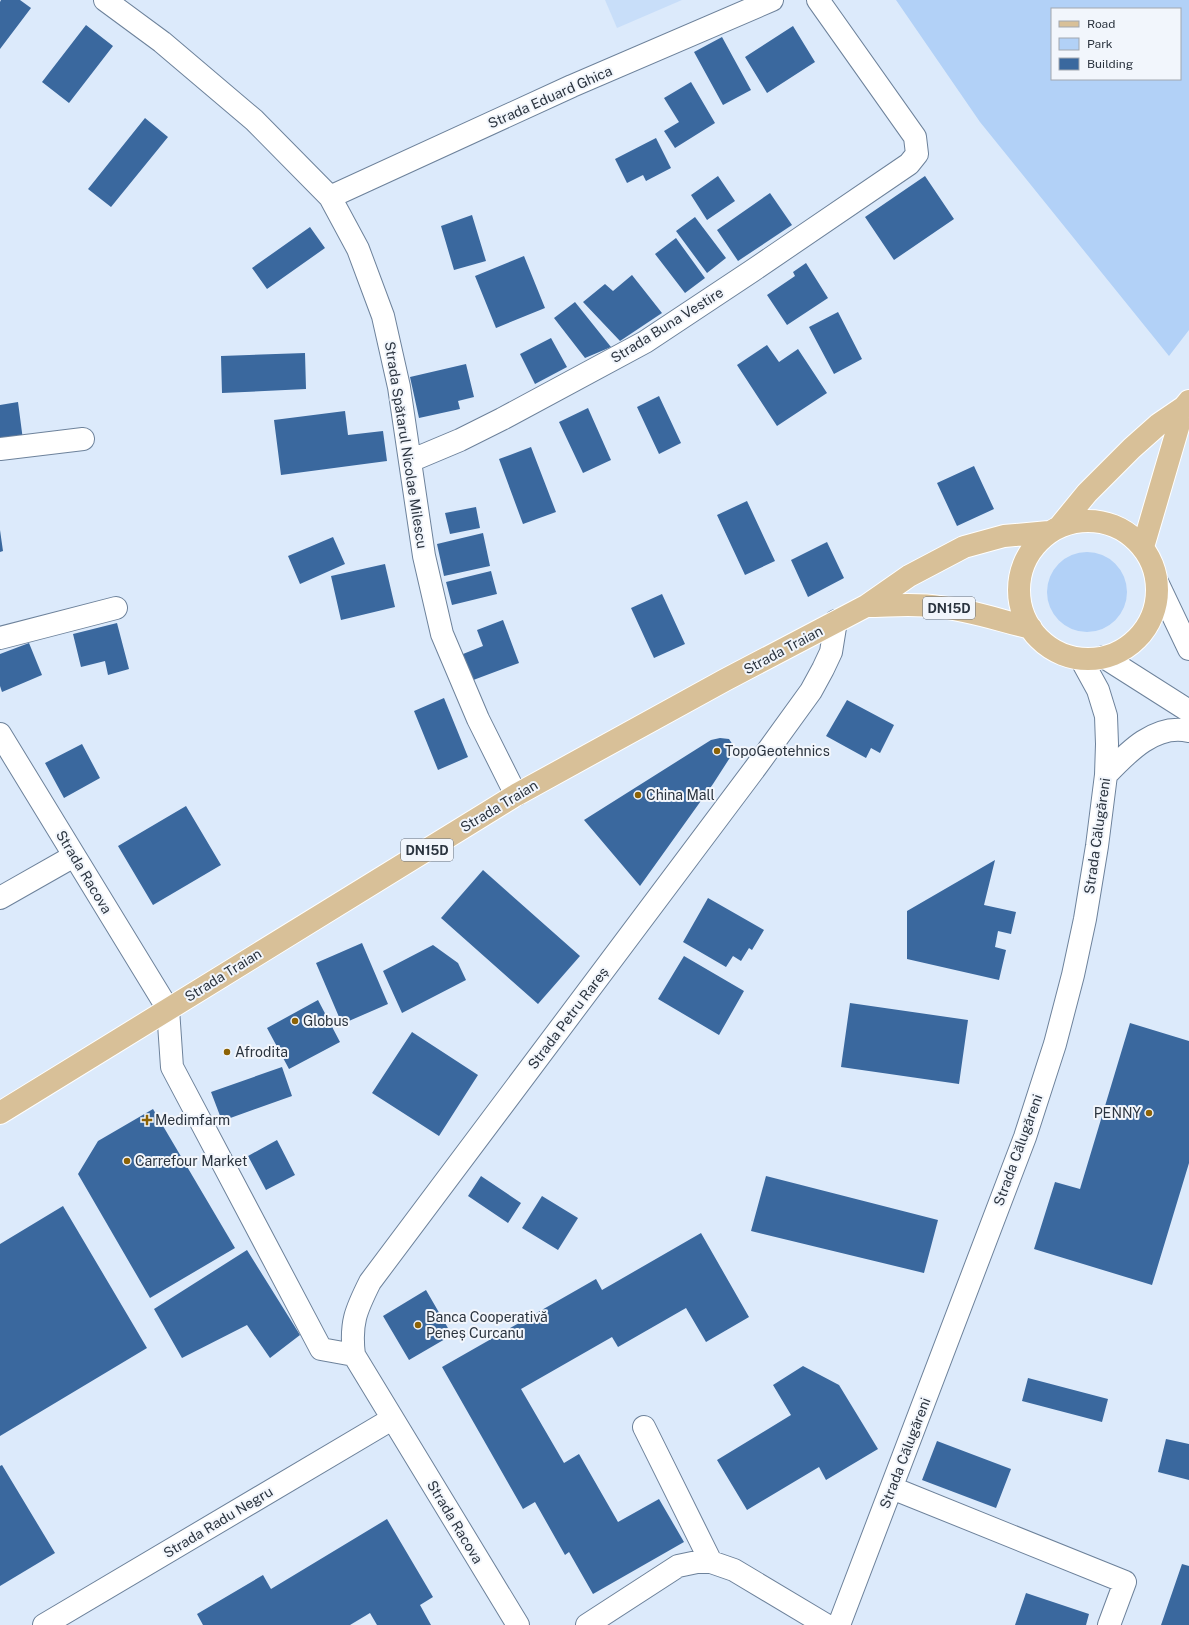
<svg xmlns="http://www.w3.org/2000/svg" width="1189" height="1625" font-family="'Public Sans',sans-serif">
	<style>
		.built { fill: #c8def9 }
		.green { fill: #b2d1f7; fill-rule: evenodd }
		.building { fill: #3a689e }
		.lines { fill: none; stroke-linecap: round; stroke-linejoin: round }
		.minor-casing { stroke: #6d829b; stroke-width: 24 }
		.major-casing { stroke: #fff; stroke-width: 24 }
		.minor { stroke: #fff; stroke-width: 22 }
		.major { stroke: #d8c098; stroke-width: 22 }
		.poi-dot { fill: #8c6205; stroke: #f2f6fc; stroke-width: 1.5 }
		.labels { text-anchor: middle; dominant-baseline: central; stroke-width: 4; stroke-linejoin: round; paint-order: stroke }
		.shield { fill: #f2f6fc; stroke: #676e78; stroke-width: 1 }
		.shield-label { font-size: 13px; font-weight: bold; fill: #2b343f }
		.street-label { font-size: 14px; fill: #2b343f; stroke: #f2f6fc }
		.poi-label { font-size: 14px; fill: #2b343f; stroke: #f2f6fc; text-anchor: start }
	</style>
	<rect width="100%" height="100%" fill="#dceafb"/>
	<path class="built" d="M605 0H682L617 28Z"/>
	<path class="green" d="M896 0H1189V330L1169 356 980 122ZM1052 9H1180V79H1052Z
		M1047 592a40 40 0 1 1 80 0a40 40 0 1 1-80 0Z"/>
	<path class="building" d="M1 0H20L31 8 0 49V2Z
		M86 25 113 46 69 103 42 82Z
		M793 26 815 62 767 93 745 57Z
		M722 37 751 90 723 105 694 52Z
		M691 82 715 123 675 148 664 131 679 122 664 98Z
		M145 118 168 137 111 207 88 189Z
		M656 138 671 168 646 181 643 175 627 183 615 159Z
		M718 176 735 201 707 220 691 195Z
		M925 176 954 219 894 260 865 217Z
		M770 193 792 225 738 261 717 230Z
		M472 215 486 261 454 270 441 226Z
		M695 217 726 258 707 273 676 231Z
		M310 227 325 248 267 289 252 268Z
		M676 238 705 278 685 293 655 254Z
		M524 256 545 308 496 328 475 276Z
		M806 263 828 298 787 325 767 295 795 276 793 272Z
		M632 275 662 313 620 341 583 302 605 284 613 291Z
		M575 302 611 347 585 358 554 318Z
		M838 312 862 359 834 374 809 327Z
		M551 338 567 367 535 384 520 354Z
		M767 345 779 362 798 349 827 393 777 426 737 365Z
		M305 353 306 389 222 393 221 356Z
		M466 364 474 397 458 401 460 409 419 418 410 377Z
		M659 396 681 443 659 454 637 407Z
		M18 402 23 440 0 443V405Z
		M588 408 611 460 583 473 559 422Z
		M345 411 348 435 383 431 387 461 281 475 274 420Z
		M531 447 556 512 523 524 499 459Z
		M974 466 994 509 957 526 937 483Z
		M747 501 775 561 745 575 717 515Z
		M476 507 480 528 450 534 445 513Z
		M0 530 3 551 0 552Z
		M483 533 490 566 444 576 437 544Z
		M333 537 345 564 300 584 288 556Z
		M827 542 844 578 808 597 791 560Z
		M385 564 395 607 341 620 331 576Z
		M491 571 497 594 452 605 446 582Z
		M662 594 685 644 654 658 631 608Z
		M503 620 519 663 468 682 458 656 483 646 477 630Z
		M117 623 129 669 108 675 105 661 81 667 73 634Z
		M29 643 42 675 2 692 0 686V654Z
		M444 698 468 757 438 770 414 711Z
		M847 700 894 725 880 753 871 748 866 758 826 736Z
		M720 738 729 739 733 745 731 756 713 784 640 886 584 820 711 740Z
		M82 744 100 778 64 798 45 763Z
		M186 806 221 865 153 905 118 846Z
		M995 860 984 905 1016 912 1011 934 998 931 995 947 1006 950 999 980 907 959V911Z
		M483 870 580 956 538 1004 441 918Z
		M708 898 764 930 752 950 749 948 741 961 733 956 726 967 683 942Z
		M362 943 388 1004 342 1024 316 963Z
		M433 945 458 963 466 980 402 1013 383 971Z
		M684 956 744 991 719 1035 658 999Z
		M318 1000 340 1042 289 1069 267 1028Z
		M850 1003 968 1020 959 1084 841 1067Z
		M1130 1023 1189 1041V1163L1152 1285 1034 1249 1055 1182 1080 1189Z
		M412 1032 478 1075 439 1136 372 1093Z
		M282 1067 292 1096 222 1121 211 1092Z
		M153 1109 235 1248 150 1298 78 1174 98 1141Z
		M277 1140 295 1175 266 1190 248 1156Z
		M481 1176 521 1203 508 1223 468 1196Z
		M766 1176 938 1220 924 1273 751 1231Z
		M542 1196 578 1218 558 1250 522 1228Z
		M63 1206 147 1348 0 1436V1244Z
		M701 1233 749 1317 706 1342 686 1308 618 1347 612 1337 521 1389 564 1463 579 1454 618 1522 659 1499 684 1542 593 1594 569 1552 565 1555 535 1502 523 1509 442 1367 596 1279 602 1290Z
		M247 1250 300 1335 270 1358 247 1325 182 1358 154 1309Z
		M426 1290 452 1335 409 1360 383 1316Z
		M803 1366 839 1385 878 1449 826 1480 819 1467 747 1510 717 1460 791 1415 773 1385Z
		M1028 1378 1108 1399 1102 1422 1022 1401Z
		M1166 1439 1189 1444V1480L1158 1472Z
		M937 1441 1011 1469 996 1508 922 1480Z
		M2 1465 55 1553 0 1586V1466Z
		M387 1519 433 1597 420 1605 431 1625H377L370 1613 350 1625H203L197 1614 263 1575 271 1589Z
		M1182 1564 1189 1566V1625H1161Z
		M1026 1593 1089 1614 1086 1625H1015Z"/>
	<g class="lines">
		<g class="minor-casing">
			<path id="minor" d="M105 0 162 42 254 120 330 197 358 249 383 316 399 387 424 556 442 634 478 719 516 795
				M330 197 572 86 772 0
				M0 449 83 439
				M410 461 460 440 502 419 645 342 752 271 909 164 917 154 915 137 818 0
				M1157 582 1189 649
				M0 638 116 608
				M1104 657 1189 711
				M0 734 168 1009 172 1067 321 1349 354 1355
				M1106 775C1127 753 1155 723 1189 731
				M0 898 74 856
				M644 1427 711 1562
				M892 1488 1125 1582 1109 1625
				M44 1625 392 1419
				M518 1625 354 1355C350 1323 356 1310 370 1282L756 767 811 691 823 669 831 652 836 621
				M587 1625 678 1566 697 1562H711L734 1570 826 1625
				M839 1625 1025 1137 1055 1044 1073 975 1085 919 1097 846 1106 775 1107 744 1106 716 1098 690 1081 659"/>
		</g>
		<g class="major-casing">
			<path id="major" d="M1019 590a69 69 0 1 1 138 0a69 69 0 1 1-138 0Z
				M1060 526 1087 493 1132 448 1159 424 1184 407 1189 401
				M1143 547 1184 407
				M866 606C890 606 915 603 940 607 971 610 1001 621 1031 628
				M0 1113 516 795 725 680 866 606 909 576 964 547 1004 536 1049 532"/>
		</g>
		<use href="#minor" class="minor"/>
		<use href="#major" class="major"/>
	</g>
	<g class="poi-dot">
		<circle cx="717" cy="751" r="4"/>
		<circle cx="638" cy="795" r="4"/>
		<circle cx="295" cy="1021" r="4"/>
		<circle cx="227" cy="1052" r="4"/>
		<circle cx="1149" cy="1113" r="4"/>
		<path d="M145 1114h4v4h4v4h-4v4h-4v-4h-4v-4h4z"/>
		<circle cx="127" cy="1161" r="4"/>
		<circle cx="418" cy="1325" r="4"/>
	</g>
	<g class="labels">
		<g class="shield">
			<rect x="923" y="597" width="52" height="22" rx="3"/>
			<rect x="401" y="839" width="52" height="22" rx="3"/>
		</g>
		<g class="shield-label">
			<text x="949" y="608">DN15D</text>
			<text x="427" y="850">DN15D</text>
		</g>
		<g class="street-label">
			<text transform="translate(550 97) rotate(-24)">Strada Eduard Ghica</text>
			<text transform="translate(667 325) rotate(-32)">Strada Buna Vestire</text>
			<text transform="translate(406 445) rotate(81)">Strada Spătarul Nicolae Milescu</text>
			<text transform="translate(783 650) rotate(-28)">Strada Traian</text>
			<text transform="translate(499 806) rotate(-31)">Strada Traian</text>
			<text transform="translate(1097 836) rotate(-82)">Strada Călugăreni</text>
			<text transform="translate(84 872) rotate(59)">Strada Racova</text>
			<text transform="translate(223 975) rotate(-32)">Strada Traian</text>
			<text transform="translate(568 1018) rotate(-53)">Strada Petru Rareș</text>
			<text transform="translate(1018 1150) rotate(-70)">Strada Călugăreni</text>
			<text transform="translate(905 1453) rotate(-69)">Strada Călugăreni</text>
			<text transform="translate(218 1522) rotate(-31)">Strada Radu Negru</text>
			<text transform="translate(455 1522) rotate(59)">Strada Racova</text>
		</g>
		<g class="poi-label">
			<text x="725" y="751">TopoGeotehnics</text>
			<text x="646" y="795">China Mall</text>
			<text x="303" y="1021">Globus</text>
			<text x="235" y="1052">Afrodita</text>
			<text x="1141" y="1113" text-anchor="end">PENNY</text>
			<text x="155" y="1120">Medimfarm</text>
			<text x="135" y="1161">Carrefour Market</text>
			<text x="426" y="1317">Banca Cooperativă<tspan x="426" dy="16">Peneș Curcanu</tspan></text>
		</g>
	</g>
	<rect x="1051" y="8" width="130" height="72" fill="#f2f6fc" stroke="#a2a8b0"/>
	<rect x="1059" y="21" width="20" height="6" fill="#d8c098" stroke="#a2a8b0"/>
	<text x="1087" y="28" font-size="12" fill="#2b343f">Road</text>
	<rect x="1059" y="38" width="20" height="12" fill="#b2d1f7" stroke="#a2a8b0"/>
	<text x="1087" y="48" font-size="12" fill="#2b343f">Park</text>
	<rect x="1059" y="58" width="20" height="12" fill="#3a689e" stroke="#a2a8b0"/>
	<text x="1087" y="68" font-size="12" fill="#2b343f">Building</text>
</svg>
